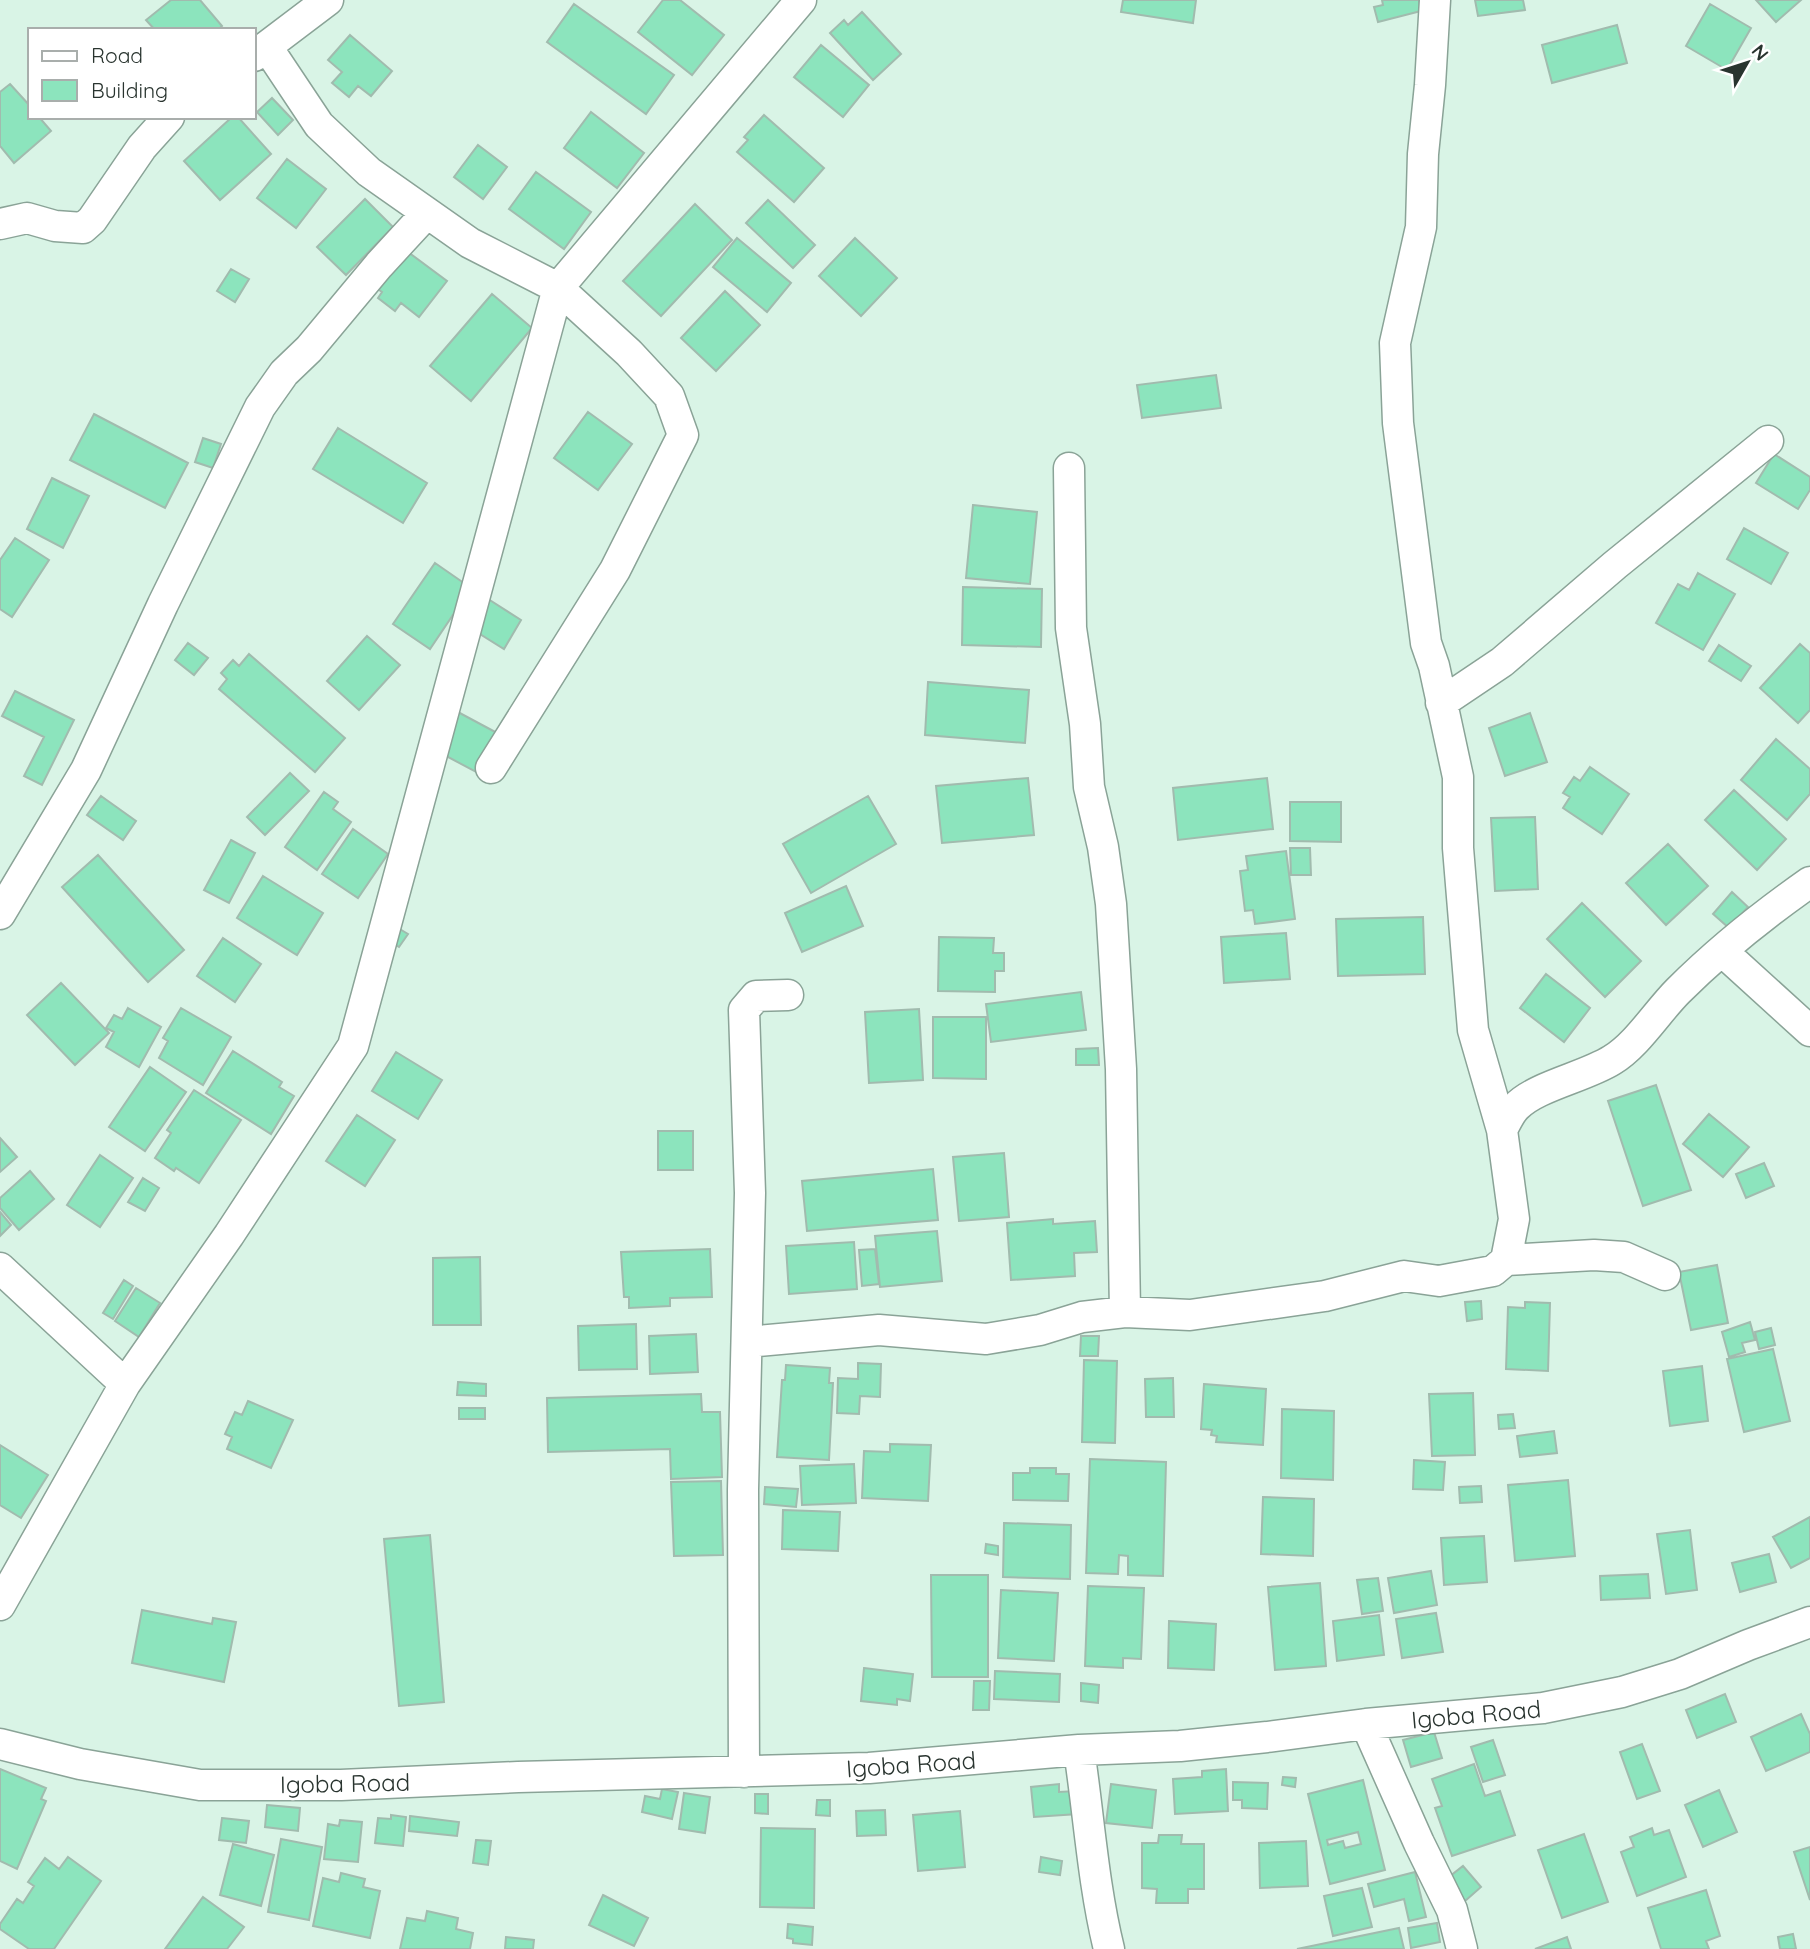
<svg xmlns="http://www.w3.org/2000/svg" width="1810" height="1949" font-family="Quicksand,sans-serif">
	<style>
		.building { fill: #8ce4bd; stroke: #a1bbae; stroke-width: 2; fill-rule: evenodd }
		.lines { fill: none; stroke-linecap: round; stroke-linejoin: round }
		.minor-casing { stroke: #8aa397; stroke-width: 33 }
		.minor { stroke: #fff; stroke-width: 30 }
		.labels { text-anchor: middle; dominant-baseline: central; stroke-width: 5; stroke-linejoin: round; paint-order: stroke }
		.street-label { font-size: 24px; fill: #29342f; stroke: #fff }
	</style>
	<rect width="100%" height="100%" fill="#d9f4e6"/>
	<path class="building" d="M171 0H200L222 26 218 30H155L146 20Z
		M663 0H680L724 35 692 75 638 32Z
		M1123 0H1196L1193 23 1121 12Z
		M1382 0H1419L1421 11 1378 22 1374 7 1383 5Z
		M1475 0H1523L1525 10 1478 16Z
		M1756 0H1801L1776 22Z
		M574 4 674 75 646 114 547 42Z
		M1710 4 1751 28 1727 70 1686 46Z
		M862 12 901 54 873 80 830 33 844 20 848 25Z
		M1617 25 1627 63 1552 83 1542 45Z
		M350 35 392 71 371 96 358 86 349 97 332 83 342 72 328 60Z
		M821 45 869 85 843 117 794 77Z
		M10 84 30 106V117H39L51 131 14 163 0 146V92Z
		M272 98 293 120 278 135 257 112Z
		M591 112 644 153 617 188 564 148Z
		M764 115 824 168 794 202 737 152 748 140 744 137Z
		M232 117H238L271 154 220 200 184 161Z
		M478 145 507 167 483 199 454 177Z
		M287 159 326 189 296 228 257 198Z
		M536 172 591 212 564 249 509 209Z
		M365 199 393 227 346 275 317 247Z
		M768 200 815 245 793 268 746 223Z
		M695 204 732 240 661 316 623 281Z
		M737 238 791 283 767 312 713 267Z
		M855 238 897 278 861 316 819 276Z
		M404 249 447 281 419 317 401 303 395 311 378 298 382 292 375 287Z
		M231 269 249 279 235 302 217 291Z
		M725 291 760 325 716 371 681 338Z
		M492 294 532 328 471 401 430 366Z
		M1216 375 1221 408 1142 418 1137 385Z
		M588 412 632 444 598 490 554 458Z
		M94 414 188 463 165 508 70 460Z
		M338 428 427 483 403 523 313 469Z
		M203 438 221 444 213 468 195 462Z
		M1774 454 1810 477V490L1798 509 1756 483Z
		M52 478 89 496 63 548 27 529Z
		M973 505 1037 512 1030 584 966 578Z
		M1744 528 1788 553 1771 584 1727 559Z
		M15 538 49 560 12 617 0 609V560Z
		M435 563 471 588 430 649 393 624Z
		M1698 573 1735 594 1703 650 1656 623 1678 584 1689 590Z
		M963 587 1042 589 1041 647 962 645Z
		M485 597 521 620 504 649 467 626Z
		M367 636 400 665 359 710 327 681Z
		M188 643 208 658 194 675 175 660Z
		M1800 644 1810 653V710L1798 723 1760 688Z
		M1719 645 1751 666 1741 681 1709 661Z
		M249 654 345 738 315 772 219 689 227 679 221 673 233 660 239 666Z
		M928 682 1029 690 1025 743 925 735Z
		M15 691 74 720 42 785 24 776 44 737 2 716Z
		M456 711 499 734 478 773 435 750Z
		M1530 713 1547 762 1505 776 1489 728Z
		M1776 739 1810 769V794L1787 820 1741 780Z
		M1590 767 1629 794 1602 834 1563 808 1570 797 1563 793 1574 777 1580 781Z
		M290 773 309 791 265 835 247 817Z
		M1028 778 1034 835 942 843 936 786Z
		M1267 778 1273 829 1178 840 1173 788Z
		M1734 790 1786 839 1757 870 1705 820Z
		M324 792 338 802 333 809 351 822 317 870 285 847Z
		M101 796 136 821 123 840 87 815Z
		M868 796 896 844 811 893 783 844Z
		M1290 802H1341V842L1290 841Z
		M1535 817 1538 889 1495 891 1491 818Z
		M353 829 388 854 358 898 322 874Z
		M231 840 255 853 229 903 204 890Z
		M1668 844 1708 886 1666 925 1626 883Z
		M1290 848H1310L1311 875H1291Z
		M1286 851 1295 919 1255 924 1253 910 1245 911 1240 871 1248 870 1246 856Z
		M98 855 184 950 148 982 62 887Z
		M263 876 323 913 297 955 237 918Z
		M846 886 863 926 802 952 785 913Z
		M1732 892 1748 907 1729 928 1713 914Z
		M1582 903 1641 961 1605 997 1547 939Z
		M1423 917 1425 974 1338 976 1336 919Z
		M393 925 408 934 399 947 384 938Z
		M1286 933 1290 979 1224 983 1221 937Z
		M939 937 994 938 993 953H1004V971H995V992L938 991Z
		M223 938 261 964 235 1002 197 976Z
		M1546 974 1590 1008 1564 1042 1520 1008Z
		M61 983 109 1033 75 1065 27 1015Z
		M1081 992 1086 1030 991 1042 986 1004Z
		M128 1008 161 1027 139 1067 106 1047 114 1032 106 1028 114 1015 122 1019Z
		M181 1008 231 1037 203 1085 159 1058 168 1041 163 1038Z
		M919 1009 923 1080 869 1083 865 1012Z
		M933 1017H986V1079L933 1078Z
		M1098 1048 1099 1065H1076V1049Z
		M233 1051 282 1082 279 1087 294 1096 271 1134 206 1093Z
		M396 1052 442 1080 418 1119 372 1091Z
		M150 1067 186 1092 145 1151 109 1127Z
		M1656 1085 1691 1190 1643 1206 1608 1101Z
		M194 1090 241 1120 199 1183 176 1168 174 1171 155 1158 171 1133 167 1130Z
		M1709 1114 1749 1147 1723 1177 1683 1144Z
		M357 1115 395 1140 365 1186 326 1161Z
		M658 1131H693V1170H658Z
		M0 1138 17 1157 0 1172Z
		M1004 1153 1009 1217 959 1221 953 1157Z
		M100 1155 133 1178 100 1227 67 1205Z
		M1764 1163 1774 1186 1746 1198 1736 1174Z
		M933 1169 938 1220 807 1231 802 1181Z
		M30 1171 54 1199 19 1230 0 1208V1198Z
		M143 1178 159 1188 145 1211 128 1202Z
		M0 1212 11 1225 0 1236Z
		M1053 1219V1224L1095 1221 1097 1252 1074 1253 1075 1276 1011 1280 1007 1223Z
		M937 1231 942 1281 880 1287 875 1236Z
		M854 1242 857 1289 789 1294 786 1246Z
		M710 1249 712 1297 670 1298V1306L629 1308V1297H624L621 1252Z
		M875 1249 879 1284 862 1286 859 1250Z
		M480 1257 481 1325H433V1258Z
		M1717 1265 1728 1323 1691 1330 1679 1272Z
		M124 1280 133 1286 113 1319 103 1313Z
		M136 1288 160 1303 139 1337 115 1321Z
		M1481 1301 1482 1319 1467 1321 1465 1302Z
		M1525 1302 1550 1303 1548 1371 1506 1369 1508 1307 1525 1308Z
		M1750 1322 1755 1340 1742 1343 1745 1352 1729 1357 1722 1332Z
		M636 1324 637 1369 579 1370 578 1326Z
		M1771 1328 1775 1345 1759 1349 1755 1332Z
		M696 1334 698 1372 650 1374 649 1336Z
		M1081 1336H1099L1098 1356H1080Z
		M1773 1349 1790 1421 1744 1432 1727 1359Z
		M1084 1360 1117 1361 1115 1443 1082 1442Z
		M858 1363 881 1364 880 1397 860 1396 859 1414 837 1413 838 1378 858 1379Z
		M786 1365 830 1368 829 1383H833L829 1460 777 1457 782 1380H785Z
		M1702 1366 1708 1421 1670 1426 1663 1371Z
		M1173 1378 1174 1417H1146L1145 1379Z
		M458 1382 486 1384V1396L457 1395Z
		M1204 1384 1266 1389 1263 1445 1216 1442 1217 1436 1211 1435 1212 1430 1201 1429Z
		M1473 1393 1475 1455 1432 1456 1429 1394Z
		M701 1394 702 1412H720L722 1477 671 1479 670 1449 548 1452 547 1398Z
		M248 1401 293 1420 271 1468 227 1449 232 1437 225 1434 235 1412 242 1415Z
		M459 1408H485V1419H459Z
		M1282 1409 1334 1411 1333 1480 1281 1478Z
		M1513 1414 1515 1428 1499 1429 1498 1415Z
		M1554 1431 1557 1453 1520 1457 1517 1436Z
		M890 1444 931 1445 928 1501 862 1498 864 1451 890 1452Z
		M0 1445 48 1475 21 1518 0 1505Z
		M1090 1459 1166 1462 1163 1576 1128 1575V1556L1119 1555 1118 1574 1086 1573Z
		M1414 1460 1445 1462 1443 1490 1413 1489Z
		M854 1464 856 1503 802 1505 800 1466Z
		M1030 1468H1056V1474H1069L1068 1501 1013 1500V1473H1030Z
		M1568 1480 1575 1556 1515 1561 1508 1485Z
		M721 1481 723 1555 674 1556 671 1482Z
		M1481 1486 1482 1502 1460 1503 1459 1487Z
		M765 1487 798 1489 796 1507 764 1504Z
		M1263 1497 1314 1499 1313 1556 1261 1554Z
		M783 1510 840 1512 838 1551 782 1549Z
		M1810 1517V1558L1791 1568 1773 1537Z
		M1004 1523 1071 1525 1070 1579 1003 1577Z
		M1690 1530 1697 1590 1666 1594 1657 1534Z
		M430 1535 444 1702 399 1706 384 1539Z
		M1484 1536 1487 1582 1444 1585 1441 1538Z
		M986 1544 998 1546V1555L985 1553Z
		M1769 1554 1776 1582 1740 1592 1732 1563Z
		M1431 1571 1437 1605 1394 1613 1388 1578Z
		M1648 1574 1650 1598 1601 1600 1600 1576Z
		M931 1575H988V1677H932Z
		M1378 1578 1383 1611 1362 1614 1357 1580Z
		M1320 1583 1326 1666 1275 1670 1268 1587Z
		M1088 1586 1144 1588 1141 1659 1123 1658V1668L1085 1666Z
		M1001 1590 1058 1593 1054 1661 998 1658Z
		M142 1610 212 1624 213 1618 236 1622 224 1682 132 1663Z
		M1436 1613 1443 1652 1402 1658 1396 1619Z
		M1379 1615 1384 1655 1337 1661 1333 1621Z
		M1169 1621 1216 1624 1214 1670 1168 1668Z
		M864 1668 913 1674 910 1701 897 1699V1705L861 1701Z
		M995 1671 1060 1674 1059 1702 994 1699Z
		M974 1681H990L989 1710H973Z
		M1081 1683 1099 1685 1098 1703 1081 1701Z
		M1725 1694 1736 1722 1697 1738 1686 1710Z
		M1801 1714 1810 1734V1752L1766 1771 1751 1737Z
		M1434 1732 1442 1758 1411 1767 1403 1740Z
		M1493 1740 1505 1775 1483 1782 1471 1747Z
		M1642 1744 1660 1791 1637 1799 1620 1752Z
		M1474 1764 1485 1796 1500 1791 1515 1835 1452 1856 1435 1808 1442 1806 1432 1779Z
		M0 1769 46 1788 41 1799 46 1801 17 1869 0 1861Z
		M1226 1769 1228 1811 1175 1814 1173 1779 1202 1777V1771Z
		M1283 1777 1296 1778 1295 1787 1282 1785Z
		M1363 1780 1385 1870 1330 1884 1308 1794ZM1358 1832 1361 1844 1345 1848 1343 1841 1328 1845 1327 1840Z
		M1233 1782 1268 1783 1267 1809 1242 1808V1800H1233Z
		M1059 1784V1792L1076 1791 1078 1814 1034 1817 1031 1787Z
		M1111 1784 1156 1790 1152 1828 1106 1823Z
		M662 1789 678 1792 672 1819 642 1812 645 1796 660 1799Z
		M1719 1790 1737 1832 1703 1847 1685 1805Z
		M684 1793 710 1797 705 1833 679 1829Z
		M755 1794H768V1814L755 1813Z
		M817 1800H830V1816L816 1815Z
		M267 1805 300 1808 298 1831 265 1827Z
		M885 1810 886 1835 857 1836 856 1811Z
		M960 1811 965 1867 918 1871 913 1815Z
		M391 1815 406 1817 403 1846 375 1843 378 1818 391 1819Z
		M410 1816 459 1822 457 1836 409 1831Z
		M222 1818 249 1821 246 1843 219 1840Z
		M340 1820 362 1822 358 1862 324 1859 328 1824 339 1826Z
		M761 1828 815 1829 814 1908 760 1907Z
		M1652 1828 1654 1835 1669 1830 1686 1877 1637 1896 1621 1852 1634 1847 1630 1837Z
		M1584 1834 1608 1902 1562 1918 1538 1850Z
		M1159 1835H1182L1181 1844H1204V1889H1188V1903H1156L1157 1889 1142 1888V1843H1158Z
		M281 1839 322 1847 309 1920 268 1912Z
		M476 1840 491 1841 488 1865 473 1863Z
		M1306 1841 1308 1886 1260 1888 1259 1843Z
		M233 1844 274 1855 261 1906 220 1895Z
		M1810 1847V1900L1794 1852Z
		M68 1857 101 1881 54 1949H29L0 1929V1924L17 1899 23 1903 34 1886 28 1882 45 1858 59 1869Z
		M1041 1857 1062 1861 1060 1875 1039 1872Z
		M1463 1866 1481 1887 1465 1901 1457 1891 1459 1889 1449 1877Z
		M1415 1872 1426 1917 1409 1921 1404 1899 1374 1907 1368 1884Z
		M341 1873 365 1879 363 1887 380 1891 370 1938 313 1926 323 1878 339 1882Z
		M1362 1888 1372 1927 1333 1936 1324 1896Z
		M1706 1890 1720 1936 1706 1941 1709 1949H1661L1648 1908Z
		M603 1895 648 1918 634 1946 589 1925Z
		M203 1897 244 1927 227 1949H165Z
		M427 1911 458 1918 456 1929 473 1933 470 1949H400L407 1918 425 1921Z
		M1437 1923 1440 1942 1411 1948 1408 1928Z
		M788 1924 813 1927 812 1945 793 1943V1939L787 1938Z
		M1399 1928 1404 1949H1297Z
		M1793 1934 1796 1949H1780L1778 1937Z
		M506 1937 534 1940 533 1949H505Z
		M1567 1937 1571 1949H1535Z"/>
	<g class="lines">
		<g class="minor-casing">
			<path id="minor" d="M1435 0 1430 85 1423 154 1421 227 1395 343 1398 423 1426 643 1434 666 1458 777V848L1473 1030 1502 1130 1514 1219 1506 1260
				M267 47 319 125 369 172 470 243 558 288 629 353 669 396 683 435 615 570 491 768
				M254 56 328 0
				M0 224 27 218 55 226 83 228 92 220 142 147 169 117
				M1069 468 1071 628 1085 724 1089 787 1103 847 1111 904 1121 1069 1125 1312
				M1441 703 1502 662 1615 565 1768 441
				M0 914 86 770 163 604 260 407 284 373 309 349 379 265 426 214
				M1722 951 1810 1031
				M1502 1130C1506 1122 1510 1113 1516 1107 1536 1086 1585 1077 1612 1060 1637 1045 1657 1012 1678 991 1719 950 1763 915 1810 882
				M0 1268 125 1384
				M747 1342 879 1330 986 1339 1040 1330 1082 1317 1125 1312 1190 1315 1325 1296 1404 1276 1439 1281 1493 1271 1506 1260 1594 1255 1624 1257 1665 1275
				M0 1605 125 1384 229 1235 353 1046 558 288 801 0
				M1366 1724 1419 1843 1452 1910 1462 1949
				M0 1744 80 1764 200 1785H341L518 1777 869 1768 1079 1750 1180 1746 1267 1737 1366 1724 1543 1708 1622 1692 1680 1674 1748 1645 1810 1622
				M1079 1750C1089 1816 1093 1884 1109 1949
				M744 1772 743 1490 750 1193 744 1010 756 996 788 995"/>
		</g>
		<use href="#minor" class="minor"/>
	</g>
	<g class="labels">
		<g class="street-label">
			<text transform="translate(1476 1714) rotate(-5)">Igoba Road</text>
			<text transform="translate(911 1764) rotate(-4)">Igoba Road</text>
			<text transform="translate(345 1783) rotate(-1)">Igoba Road</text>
		</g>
	</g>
	<rect x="28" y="28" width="228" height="91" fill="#ffffff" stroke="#a9aeac" stroke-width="2"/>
	<rect x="42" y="51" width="35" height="10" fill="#ffffff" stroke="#a9aeac" stroke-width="2"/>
	<text x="91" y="63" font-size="21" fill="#29342f">Road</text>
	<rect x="42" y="80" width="35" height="21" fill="#8ce4bd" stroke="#a9aeac" stroke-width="2"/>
	<text x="91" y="98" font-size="21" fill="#29342f">Building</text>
	<g transform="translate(1747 63) rotate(51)" stroke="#ffffff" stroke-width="5" paint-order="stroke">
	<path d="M0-5L12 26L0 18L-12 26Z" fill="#29342f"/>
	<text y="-10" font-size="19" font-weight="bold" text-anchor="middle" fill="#29342f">N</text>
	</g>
</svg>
